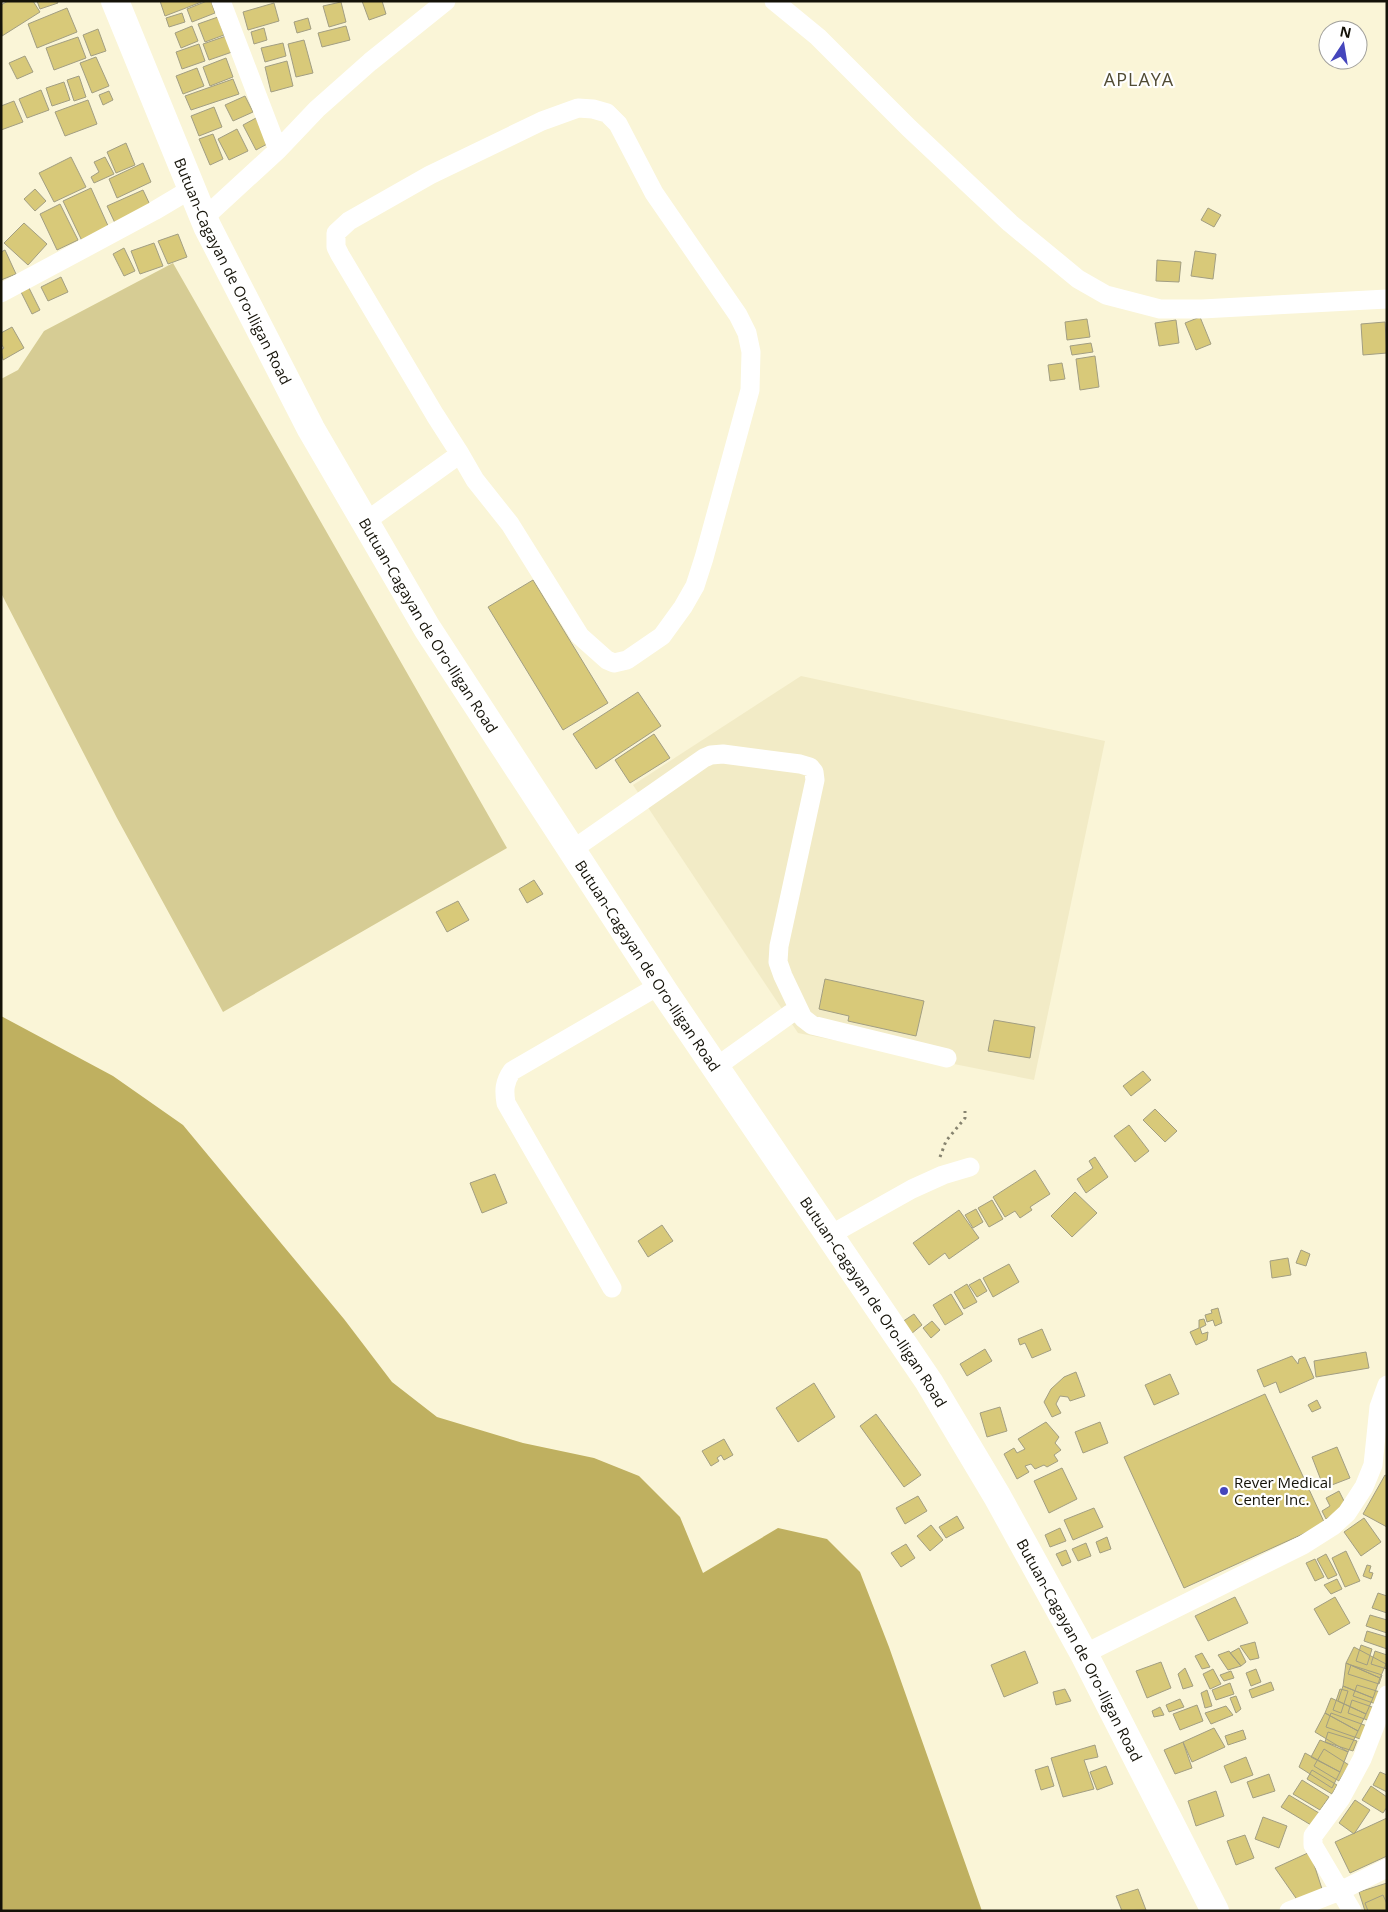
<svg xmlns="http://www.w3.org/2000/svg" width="1388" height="1912" font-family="'Open Sans',sans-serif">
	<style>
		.built { fill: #f2ebc6 }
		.green { fill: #d6cc94 }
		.water { fill: #bfb060 }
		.building { fill: #d8c979; stroke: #a29e82 }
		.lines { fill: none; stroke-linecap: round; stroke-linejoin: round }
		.path { stroke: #86836f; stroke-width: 3; stroke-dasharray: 2.5 4; stroke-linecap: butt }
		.minor { stroke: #fff; stroke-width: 19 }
		.highway { stroke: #fff; stroke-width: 28 }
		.poi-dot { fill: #4546bc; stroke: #fff; stroke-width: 2 }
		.labels { text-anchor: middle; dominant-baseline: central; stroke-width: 4.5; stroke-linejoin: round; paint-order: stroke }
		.street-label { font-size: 15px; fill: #141208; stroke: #fff }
		.poi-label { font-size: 15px; fill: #141208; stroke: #fff; text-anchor: start }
		.quarter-label { font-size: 18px; letter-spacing: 1px; fill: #514c34; stroke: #fff }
	</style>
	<rect width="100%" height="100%" fill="#faf5d7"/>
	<path class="built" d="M801 676 1105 741 1034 1080 798 1033 633 785Z"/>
	<path class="green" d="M173 263 507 848 223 1012 117 818 1 593V379L18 370 44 331Z"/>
	<path class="water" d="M1 1016 113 1076 183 1125 344 1319 392 1382 437 1417 523 1443 594 1458 639 1476 680 1517 703 1573 778 1528 827 1539 860 1572 889 1647 982 1911H1Z"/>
	<path class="building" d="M8 1H33L40 12 2 36 1 5Z
		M37 1H57L58 3 40 9Z
		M160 1H204L165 16Z
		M207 1H211L215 13 192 22 187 9Z
		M362 1H382L386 14 369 20Z
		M341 2 346 22 329 27 323 6Z
		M274 3 279 21 248 30 243 12Z
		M67 8 77 32 37 48 28 24Z
		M182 13 185 22 169 27 166 18Z
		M218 17 224 35 205 42 198 24Z
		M308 18 311 29 297 33 294 22Z
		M192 26 198 41 181 48 175 33Z
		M346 26 350 40 322 47 318 33Z
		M264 28 267 40 254 44 251 32Z
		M98 29 106 51 91 56 83 35Z
		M229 35 235 51 209 60 203 44Z
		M78 37 86 58 54 70 46 48Z
		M304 40 313 73 296 77 288 44Z
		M283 43 286 56 265 62 261 48Z
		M199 44 205 61 182 69 176 52Z
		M25 56 33 72 17 79 9 63Z
		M96 57 109 86 92 93 80 63Z
		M226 58 233 77 210 86 203 67Z
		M287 61 293 86 271 92 265 67Z
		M197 68 204 86 183 94 176 76Z
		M79 76 86 97 74 101 67 80Z
		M233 79 239 94 191 110 185 96Z
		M64 82 70 100 52 106 46 88Z
		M41 90 49 110 27 118 19 99Z
		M109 91 113 100 103 105 99 95Z
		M245 96 253 112 233 121 225 105Z
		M88 100 97 124 65 136 55 112Z
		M14 101 23 122 1 130V106Z
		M214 107 222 127 199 136 191 116Z
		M256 118 269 143 256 150 243 125Z
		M237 129 248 151 229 160 218 139Z
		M213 134 223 159 210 165 199 139Z
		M126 143 135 165 116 173 107 152Z
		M71 157 86 187 54 202 39 173Z
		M105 157 114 174 94 183 91 177 99 172 94 162Z
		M143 163 151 182 117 198 109 179Z
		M91 188 109 228 82 241 63 201Z
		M35 189 46 201 35 211 24 199Z
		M143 190 151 207 115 223 107 206Z
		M60 204 78 240 57 250 40 214Z
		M1208 208 1221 215 1214 227 1201 220Z
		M24 223 47 244 28 265 4 243Z
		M178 234 187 257 168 264 158 241Z
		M154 243 163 266 140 274 131 251Z
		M124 248 135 271 124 276 113 254Z
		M5 250 16 274 1 280V252Z
		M1195 251 1216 254 1213 279 1191 276Z
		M1157 260 1181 262 1179 282 1156 281Z
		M61 277 68 292 48 301 41 287Z
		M28 286 40 310 32 314 20 290Z
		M1200 317 1211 344 1196 350 1185 323Z
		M1087 319 1090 337 1067 340 1065 322Z
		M1176 320 1179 343 1159 346 1155 323Z
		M1385 322 1387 353 1363 355 1361 324Z
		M12 327 24 348 3 360 1 350 4 348 1 344V333Z
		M1091 343 1093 352 1072 355 1070 346Z
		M1095 356 1099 387 1080 390 1076 359Z
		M1062 363 1065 379 1050 381 1048 365Z
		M533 580 608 703 563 730 488 607Z
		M638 692 661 726 596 769 573 734Z
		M654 734 670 758 630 783 615 760Z
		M534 880 543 894 527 903 519 889Z
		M458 901 469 920 447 932 436 912Z
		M825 979 924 1001 916 1036 848 1021 849 1016 819 1009Z
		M994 1020 1035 1027 1030 1058 988 1051Z
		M1143 1071 1151 1080 1131 1096 1123 1086Z
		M1155 1109 1177 1131 1165 1142 1143 1120Z
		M1129 1125 1149 1151 1135 1162 1114 1136Z
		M1095 1157 1108 1177 1086 1193 1077 1179 1093 1168 1089 1161Z
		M1035 1170 1050 1194 1030 1207 1032 1210 1020 1218 1015 1211 1005 1217 993 1197Z
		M495 1174 507 1203 482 1213 470 1183Z
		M1075 1192 1097 1213 1072 1237 1051 1216Z
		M992 1200 1003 1219 989 1227 978 1208Z
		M976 1209 983 1222 973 1228 965 1215Z
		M959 1210 979 1238 949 1259 945 1253 929 1265 913 1243Z
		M662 1225 673 1241 648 1257 638 1241Z
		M1301 1250 1310 1254 1306 1266 1296 1263Z
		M1288 1258 1291 1275 1272 1278 1270 1261Z
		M1009 1264 1019 1282 993 1297 983 1278Z
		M980 1279 987 1291 977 1297 969 1285Z
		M967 1284 977 1302 964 1309 954 1292Z
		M951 1294 963 1314 945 1325 933 1305Z
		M1218 1308 1222 1323 1215 1326 1213 1320 1207 1322 1205 1315 1212 1313 1211 1310Z
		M914 1314 922 1325 911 1334 902 1322Z
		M1204 1319 1206 1325 1200 1328 1202 1334 1208 1332 1207 1340 1196 1345 1190 1332 1199 1328V1320Z
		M932 1321 940 1330 931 1338 923 1328Z
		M1042 1329 1051 1350 1032 1358 1025 1343 1020 1345 1018 1339Z
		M985 1349 992 1361 967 1376 960 1364Z
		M1366 1352 1369 1368 1316 1377 1314 1361Z
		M1292 1356 1298 1364 1299 1359 1305 1357 1314 1378 1280 1393 1276 1382 1264 1387 1257 1370Z
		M1076 1372 1085 1396 1070 1401 1068 1397 1060 1396 1056 1404 1061 1413 1052 1417 1044 1402 1051 1389 1064 1377Z
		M1170 1374 1179 1394 1154 1405 1145 1385Z
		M814 1383 835 1417 798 1442 776 1408Z
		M1265 1394 1325 1524 1184 1588 1124 1457Z
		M1317 1400 1321 1408 1312 1412 1308 1405Z
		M1000 1407 1007 1431 987 1437 980 1413Z
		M876 1414 921 1475 904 1487 860 1426Z
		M1046 1422 1059 1437 1055 1443 1061 1450 1054 1455 1058 1461 1047 1467 1044 1465 1035 1469 1031 1464 1025 1466 1029 1472 1017 1479 1004 1454 1014 1448 1017 1453 1025 1449 1018 1439Z
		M1100 1422 1108 1443 1083 1453 1075 1432Z
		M724 1439 733 1455 724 1460 721 1455 717 1458 719 1461 711 1466 702 1451Z
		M1337 1447 1350 1478 1324 1488 1312 1457Z
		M1062 1468 1077 1499 1049 1513 1034 1481Z
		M1385 1475 1387 1476V1527L1363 1514Z
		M1339 1491 1347 1507 1326 1519 1322 1511 1330 1506 1326 1498Z
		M918 1496 927 1511 905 1524 896 1508Z
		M1094 1508 1103 1527 1073 1540 1064 1520Z
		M957 1516 964 1528 946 1538 939 1527Z
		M1364 1518 1381 1542 1361 1556 1344 1532Z
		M931 1525 943 1540 930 1551 917 1536Z
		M1060 1528 1066 1541 1050 1547 1045 1535Z
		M1107 1537 1111 1549 1100 1553 1096 1542Z
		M1086 1543 1091 1556 1078 1561 1072 1549Z
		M906 1544 915 1558 901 1567 891 1553Z
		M1066 1550 1071 1562 1062 1566 1056 1554Z
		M1346 1551 1360 1581 1345 1587 1332 1558Z
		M1326 1554 1337 1575 1328 1579 1317 1559Z
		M1315 1559 1324 1577 1315 1581 1306 1563Z
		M1367 1565 1371 1566 1369 1572 1373 1573 1371 1579 1363 1576Z
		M1337 1579 1342 1589 1331 1594 1324 1585Z
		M1378 1593 1387 1596V1613L1372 1608Z
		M1235 1597 1248 1623 1208 1641 1195 1616Z
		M1335 1597 1350 1623 1329 1635 1314 1609Z
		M1370 1615 1387 1620V1633L1366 1626Z
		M1367 1631 1387 1637V1649L1364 1641Z
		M1255 1642 1259 1658 1250 1660 1240 1646Z
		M1361 1645 1372 1649 1367 1665 1356 1661Z
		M1354 1647 1386 1664 1380 1678 1346 1663Z
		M1239 1648 1246 1662 1241 1666 1230 1653Z
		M1025 1651 1038 1683 1004 1697 991 1665Z
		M1229 1651 1241 1666 1228 1670 1218 1655Z
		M1375 1651 1387 1655V1669L1371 1664Z
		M1202 1653 1210 1667 1202 1669 1195 1656Z
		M1161 1662 1171 1688 1147 1698 1136 1671Z
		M1346 1663 1380 1678 1373 1698 1343 1686Z
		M1351 1665 1382 1675 1379 1684 1348 1674Z
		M1185 1668 1193 1686 1183 1689 1178 1674Z
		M1213 1669 1221 1684 1210 1689 1203 1674Z
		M1256 1669 1261 1682 1251 1686 1246 1673Z
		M1231 1671 1234 1678 1224 1681 1220 1675Z
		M1271 1682 1274 1690 1252 1698 1249 1690Z
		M1230 1683 1234 1694 1216 1700 1212 1690Z
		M1357 1685 1380 1692 1376 1704 1353 1696Z
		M1343 1686 1373 1698 1366 1714 1338 1701Z
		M1065 1689 1071 1701 1056 1705 1053 1692Z
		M1340 1689 1348 1691 1341 1713 1333 1710Z
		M1207 1690 1212 1706 1205 1708 1201 1693Z
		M1236 1696 1241 1709 1236 1713 1230 1698Z
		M1331 1698 1366 1714 1358 1731 1325 1713Z
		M1180 1699 1184 1707 1169 1712 1166 1705Z
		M1352 1700 1375 1708 1370 1721 1348 1713Z
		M1197 1705 1203 1721 1180 1730 1173 1714Z
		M1226 1706 1233 1715 1211 1724 1205 1713Z
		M1160 1707 1164 1715 1154 1717 1152 1711Z
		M1325 1713 1358 1731 1348 1752 1315 1732Z
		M1331 1713 1367 1726 1363 1740 1326 1727Z
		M1214 1728 1225 1747 1192 1762 1183 1742Z
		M1243 1730 1246 1739 1228 1745 1225 1736Z
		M1328 1732 1357 1741 1353 1751 1325 1742Z
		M1320 1740 1348 1752 1340 1772 1311 1757Z
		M1183 1742 1192 1768 1175 1774 1164 1750Z
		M1095 1745 1098 1757 1084 1760 1094 1789 1063 1797 1051 1758Z
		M1324 1749 1349 1765 1339 1781 1314 1766Z
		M1305 1753 1340 1772 1332 1788 1299 1767Z
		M1246 1757 1253 1775 1231 1783 1224 1766Z
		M1048 1766 1054 1786 1041 1790 1035 1770Z
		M1106 1766 1113 1784 1097 1790 1090 1772Z
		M1312 1770 1337 1785 1332 1794 1307 1779Z
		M1380 1772 1387 1775V1792L1373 1785Z
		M1269 1774 1275 1791 1253 1798 1247 1782Z
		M1302 1780 1329 1797 1320 1810 1293 1794Z
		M1371 1786 1387 1797V1807L1383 1813 1362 1800Z
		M1216 1791 1224 1816 1196 1826 1188 1801Z
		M1289 1795 1319 1813 1311 1825 1281 1807Z
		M1355 1800 1370 1810 1354 1834 1339 1823Z
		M1263 1817 1287 1826 1279 1848 1255 1839Z
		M1387 1818V1856L1350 1873 1335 1842Z
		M1245 1835 1254 1858 1236 1865 1227 1841Z
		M1310 1852 1323 1892 1298 1901 1275 1868Z
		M1387 1883V1911H1365L1359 1892Z
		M1138 1889 1146 1910 1122 1911 1116 1896Z
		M1383 1895 1387 1904V1911H1368L1365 1903Z"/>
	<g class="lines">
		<path class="path" d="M940 1157 946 1141 965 1118V1111"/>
		<path class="minor" d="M221 1 278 150
			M774 1 818 37 909 128 1010 223 1078 279 1106 295 1160 309H1202L1387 299
			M204 218 278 150 317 109 370 62 446 1
			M1 293 154 211 191 189
			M365 522 460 454 435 415 340 255 336 247V233L349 221 430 175 542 121 578 108 593 109 607 113 618 124 654 193 738 315 747 333 751 352 750 390 704 558 695 586 683 607 662 636 627 660 614 663 607 660 580 636 510 524 475 480 460 454
			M572 850 704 758 711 755 723 754 800 764 810 767 814 772 815 780 779 946 778 962 783 976 803 1018 812 1025 947 1058
			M716 1067 790 1014 799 1010
			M830 1235 912 1189 943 1175 970 1167
			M612 1288 506 1103C504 1091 504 1082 512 1071L660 985
			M1084 1654 1303 1545 1333 1526 1347 1513 1364 1487 1373 1465 1379 1407 1387 1385
			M1289 1911 1340 1891 1387 1868
			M1352 1911 1313 1845V1836L1341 1798 1362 1759 1387 1695"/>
		<path class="highway" id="s1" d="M115 1 207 226 311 429 427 628 665 993 929 1382 997 1496 1084 1654 1215 1911"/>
	</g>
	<circle class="poi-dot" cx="1224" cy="1491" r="5"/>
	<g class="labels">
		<g class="street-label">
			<text stroke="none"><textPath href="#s1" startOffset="295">Butuan-Cagayan de Oro-Iligan Road</textPath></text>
			<text stroke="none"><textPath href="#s1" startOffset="700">Butuan-Cagayan de Oro-Iligan Road</textPath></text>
			<text stroke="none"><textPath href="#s1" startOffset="1105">Butuan-Cagayan de Oro-Iligan Road</textPath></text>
			<text stroke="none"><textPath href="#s1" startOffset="1510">Butuan-Cagayan de Oro-Iligan Road</textPath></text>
			<text stroke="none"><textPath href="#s1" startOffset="1915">Butuan-Cagayan de Oro-Iligan Road</textPath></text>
		</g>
		<g class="poi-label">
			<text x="1234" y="1482">Rever Medical<tspan x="1234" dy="17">Center Inc.</tspan></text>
		</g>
		<g class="quarter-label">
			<text x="1139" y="79">APLAYA</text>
		</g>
	</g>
	<rect width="1388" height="1912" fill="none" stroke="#141208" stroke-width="5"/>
	<g transform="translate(1343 45) rotate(12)"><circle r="24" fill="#ffffff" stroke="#a1a09c"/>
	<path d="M0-4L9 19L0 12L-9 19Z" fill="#4546bc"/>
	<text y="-8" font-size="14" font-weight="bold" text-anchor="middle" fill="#141208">N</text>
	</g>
</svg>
